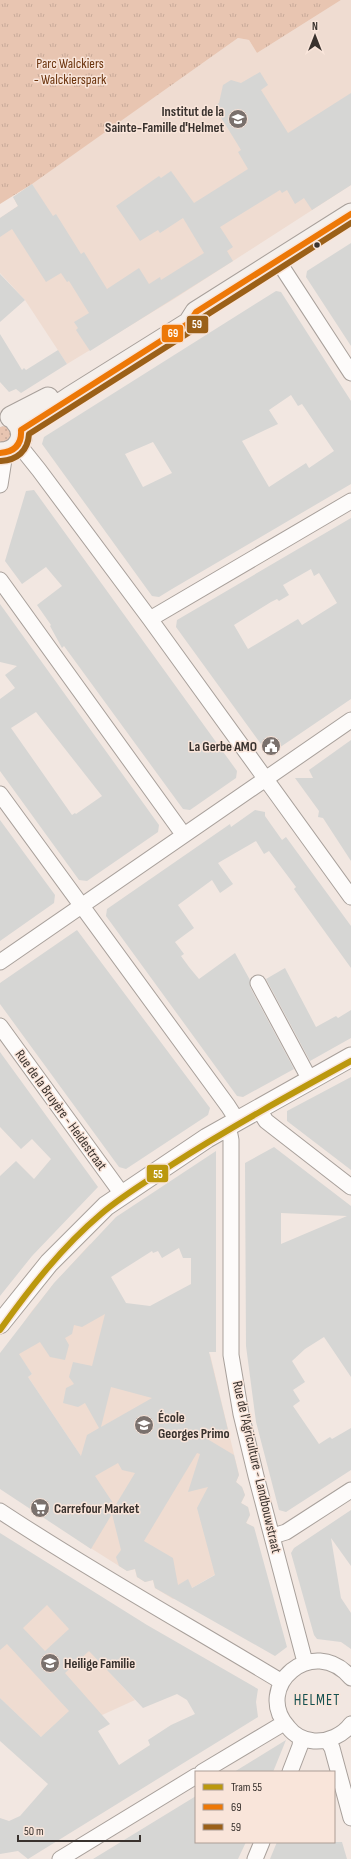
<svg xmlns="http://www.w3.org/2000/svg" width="351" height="1859" font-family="'Sofia Sans Condensed',sans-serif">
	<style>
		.built { fill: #efdcd1 }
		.grass { fill: url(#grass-dots) }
		.park { fill: url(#park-tufts) }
		.building { fill: #d6d6d4; fill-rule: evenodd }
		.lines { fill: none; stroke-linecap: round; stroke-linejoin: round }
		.minor-casing { stroke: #a8a09b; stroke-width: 17 }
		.tertiary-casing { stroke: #a8a09b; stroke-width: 21 }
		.secondary-casing { stroke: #a8a09b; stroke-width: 23 }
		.minor { stroke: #fdfbfa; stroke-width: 15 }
		.tertiary { stroke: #fdfbfa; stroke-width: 19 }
		.secondary { stroke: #f5f0ec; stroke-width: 21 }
		.bus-1-casing { stroke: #f9e5da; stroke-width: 9 }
		.bus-2-casing { stroke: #f9e5da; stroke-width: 9 }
		.bus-1 { stroke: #ed7807; stroke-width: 6 }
		.bus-2 { stroke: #9b6018; stroke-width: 6 }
		.tram-1-casing { stroke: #f9e5da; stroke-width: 9 }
		.tram-1 { stroke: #bb980e; stroke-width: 6 }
		.bus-dot { fill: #39322e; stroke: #f9e5da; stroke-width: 1.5 }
		.labels { text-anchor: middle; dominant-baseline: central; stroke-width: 3; stroke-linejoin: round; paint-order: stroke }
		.park-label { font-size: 14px; fill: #6c350e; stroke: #f9e5da }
		.poi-label { font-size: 14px; font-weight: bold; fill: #39322e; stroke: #f9e5da; text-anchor: start }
		.street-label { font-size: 14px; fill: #39322e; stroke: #f9e5da }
		.neighbourhood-label { font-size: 15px; letter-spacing: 1px; fill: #145151; stroke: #f9e5da }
		.line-badge { stroke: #f9e5da; stroke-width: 1.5 }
		.badge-label { font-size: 11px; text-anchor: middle; font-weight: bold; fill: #fff }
	</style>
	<defs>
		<pattern id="grass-dots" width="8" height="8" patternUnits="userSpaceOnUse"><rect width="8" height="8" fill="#e8c5b1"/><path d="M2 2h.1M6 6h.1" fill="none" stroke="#c8aa99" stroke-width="1.8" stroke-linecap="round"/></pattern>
		<pattern id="park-tufts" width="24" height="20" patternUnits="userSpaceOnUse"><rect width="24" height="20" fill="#e8c5b1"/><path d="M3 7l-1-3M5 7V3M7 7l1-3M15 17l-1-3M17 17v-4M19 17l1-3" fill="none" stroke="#c8aa99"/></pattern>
	</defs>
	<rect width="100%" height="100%" fill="#f2e7e1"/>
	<path class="built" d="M341 0H351V185L174 299 67 364 25 300 0 273V218L18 206 13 197 238 38 249 40 257 53Z
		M90 1244 158 1366 210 1354 239 1475 236 1482 242 1487 245 1495 241 1503 248 1507 250 1515 246 1523 254 1527 216 1574 173 1599 155 1588 153 1580 145 1582 137 1577 135 1569 127 1571 81 1542 109 1498 28 1377 32 1374 9 1341 17 1337 20 1328 31 1312 52 1286Z
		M0 1554 32 1588 135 1700 45 1741 0 1698Z"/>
	<path class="grass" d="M5 426 10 428 12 438 3 443 0 442V427Z"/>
	<path class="park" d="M0 0H341L257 53 249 40 238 38 32 184 0 204Z"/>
	<path class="building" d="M260 72 268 85 261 90 288 133 351 93V185L312 210 304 198 295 204 287 190 282 193 280 190 220 227 233 247 227 251 233 261 90 351 76 330 78 328 74 322 89 313 69 281 67 282 61 273 46 282 12 229 0 237V218L18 206 13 197 32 184 53 216 56 214 81 254 84 252 107 289 139 268 149 284 160 277 161 280 204 253 183 218 160 233 158 230 140 241 116 206 159 176 161 178 171 171 194 203 248 169 238 152 241 150 214 106 219 103 223 85 231 80 241 83Z
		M351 243V346L306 277 307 271Z
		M0 274 25 300 0 322Z
		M276 291 281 292 351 401V484L172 589 159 597 152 596 42 444 44 437ZM291 395 298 406 302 404 334 451 309 468 306 463 269 487 242 441 278 424 269 410ZM153 442 172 473 143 487 125 454Z
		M0 334 22 370 24 368 26 370 58 350 67 364 21 393 16 389 9 392 0 382Z
		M34 490 237 771 236 778 190 810 183 809 64 646 62 648 50 626 51 625 37 605 62 586 46 567 22 584 5 561 26 491Z
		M351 518V699L273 752 266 751 176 627 177 620ZM311 569 314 576 319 573 337 603 302 625 298 619 248 649 234 625 271 602 277 599 279 601 289 595 283 585Z
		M0 604 159 825 158 832 87 881 79 880 0 771V699L15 688 5 675 17 666 0 662ZM36 712 102 796 76 814 75 813 72 815 11 728Z
		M351 740V861L323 818 318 817 319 811 295 778H313L309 770Z
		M255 810 265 812V816L282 840 286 837 351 926V968L294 889 296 887 269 851 264 854 256 841 218 863 233 884 220 893 212 880 178 905 194 928 175 942 184 954 181 956 189 967 199 979 235 953 250 980V987L294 1069 243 1097 237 1096 106 916 107 909 230 824 231 827Z
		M0 820 55 895 54 903 0 941Z
		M77 930 210 1108 208 1115 126 1169 119 1167 0 1004V983Z
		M285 968 316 1027 336 1016 338 1018 351 1010V1038L310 1061 266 979Z
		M0 1052 98 1187 32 1256 0 1296V1176L16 1161 34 1179 51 1159 32 1139 21 1149 0 1127Z
		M351 1077V1170L287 1121V1111Z
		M274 1147 351 1206V1377L324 1337 305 1349 292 1361 305 1382 293 1390 300 1401 293 1406 319 1444 330 1437 332 1439 351 1428V1470L286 1512 279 1510 256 1422 246 1346 245 1163ZM281 1213 347 1216 281 1244Z
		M216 1151V1352H209L228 1430 204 1437 234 1455 239 1475 236 1482 242 1487 245 1495 241 1503 248 1507 250 1515 246 1523 254 1527 287 1647 275 1656 155 1588 153 1580 145 1582 137 1577 135 1569 127 1571 119 1566 116 1557 121 1550 112 1514 91 1549 0 1489V1353L54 1283 116 1217ZM179 1248 183 1258H191V1284L150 1306 126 1303 111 1277 152 1251 153 1253 158 1251 162 1258ZM105 1314 92 1366 73 1362 69 1377 74 1384 66 1388 63 1403 78 1407 85 1403 99 1428 87 1435 81 1456 28 1377 32 1374 19 1354 40 1342 50 1357 65 1360 69 1345 65 1338 72 1334 74 1325 82 1327ZM111 1387 152 1398 101 1427ZM197 1453 200 1454 188 1492 208 1487 197 1508 215 1575 192 1588 188 1579 178 1585 173 1558 144 1541ZM118 1463 122 1470 135 1473 115 1506 95 1476Z
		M351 1510V1566L331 1538 341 1598 351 1613V1649L341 1642 317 1639 314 1635 291 1553 294 1548Z
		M0 1533 147 1625 258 1689 256 1702 258 1717 28 1859 18 1851 0 1854V1818L9 1821 20 1816 48 1784 0 1741V1698L41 1737 69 1711 7 1644 0 1650ZM47 1605 69 1629 45 1651 23 1628ZM89 1651 143 1708 177 1694 187 1700 195 1714 171 1725 148 1740 150 1745 119 1765 98 1731 110 1724 65 1673Z
		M286 1740 273 1772H234Z
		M196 1796V1842H246L238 1859H93Z
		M277 1842H342L347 1859H270Z"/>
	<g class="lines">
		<g class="minor-casing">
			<path id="minor" d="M278 261 351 373
				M19 445 39 470 150 619 351 897
				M0 485 5 453
				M0 580 183 834
				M150 619 351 501
				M0 794 228 1106 237 1120
				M0 962 351 720
				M258 983 310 1080
				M0 1026 122 1194
				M258 1108 266 1121 351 1187
				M226 1127 230 1135 231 1140V1355L241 1414 256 1476 305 1662
				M0 1511C92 1572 188 1625 282 1682
				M273 1536 286 1532 351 1490
				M351 1678C313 1633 252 1687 288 1727 294 1735 304 1740 314 1741 328 1742 343 1735 351 1724
				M327 1740 332 1748 351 1818
				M202 1772 284 1723
				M290 1772 300 1746 301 1738
				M60 1859 196 1776
				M255 1859 262 1842"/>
		</g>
		<g class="tertiary-casing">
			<path id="tertiary" d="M0 1324 49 1263 106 1206 207 1138 351 1057"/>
		</g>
		<g class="secondary-casing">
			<path id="secondary" d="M11 417 48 398
				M21 430 69 398 189 323 196 312 351 214
				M0 453C19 453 29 434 15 420"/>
		</g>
		<use href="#minor" class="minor"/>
		<use href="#tertiary" class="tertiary"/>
		<use href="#secondary" class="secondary"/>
		<g class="bus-1-casing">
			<path id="bus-1" d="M0 453C14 452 22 445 21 430L189 323 196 312 351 214"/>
		</g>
		<g class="bus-2-casing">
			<path id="bus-2" d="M1 461C17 460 28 451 29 434L193 330 202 318 351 223"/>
		</g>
		<use href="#bus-1" class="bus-1"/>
		<use href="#bus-2" class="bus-2"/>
		<g class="tram-1-casing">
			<path id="tram-1" d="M0 1330C30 1288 62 1247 101 1214 123 1195 149 1180 173 1164 231 1127 291 1094 351 1061"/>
		</g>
		<use href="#tram-1" class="tram-1"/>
	</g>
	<defs>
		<g id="school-disc" transform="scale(1)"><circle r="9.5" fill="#7a716d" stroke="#f9e5da"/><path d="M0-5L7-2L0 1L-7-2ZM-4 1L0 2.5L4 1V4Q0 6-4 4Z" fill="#fff"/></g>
		<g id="civic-disc" transform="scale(1)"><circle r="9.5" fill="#7a716d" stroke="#f9e5da"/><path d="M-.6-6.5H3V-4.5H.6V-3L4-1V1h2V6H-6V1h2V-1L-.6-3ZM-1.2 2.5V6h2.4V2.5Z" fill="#fff"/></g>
		<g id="supermarket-disc" transform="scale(1)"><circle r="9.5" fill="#7a716d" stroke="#f9e5da"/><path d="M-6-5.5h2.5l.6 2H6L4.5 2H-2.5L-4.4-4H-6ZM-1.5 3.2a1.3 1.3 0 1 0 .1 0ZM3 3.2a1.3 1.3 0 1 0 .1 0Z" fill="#fff"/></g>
	</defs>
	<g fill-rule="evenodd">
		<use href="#school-disc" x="238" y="119"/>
		<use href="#civic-disc" x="271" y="746"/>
		<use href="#school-disc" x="144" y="1425"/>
		<use href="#supermarket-disc" x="40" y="1508"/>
		<use href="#school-disc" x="50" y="1663"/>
	</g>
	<circle class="bus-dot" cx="317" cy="245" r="3.5"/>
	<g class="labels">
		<g class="park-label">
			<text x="70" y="63">Parc Walckiers<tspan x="70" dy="16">- Walckierspark</tspan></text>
		</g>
		<g class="poi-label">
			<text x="224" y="111" text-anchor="end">Institut de la<tspan x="224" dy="16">Sainte-Famille d'Helmet</tspan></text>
			<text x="257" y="746" text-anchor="end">La Gerbe AMO</text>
			<text x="158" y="1417">École<tspan x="158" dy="16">Georges Primo</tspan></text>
			<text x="54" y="1508">Carrefour Market</text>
			<text x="64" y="1663">Heilige Familie</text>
		</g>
		<g class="street-label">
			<text transform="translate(61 1110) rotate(54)">Rue de la Bruyère - Heidestraat</text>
			<text transform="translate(257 1467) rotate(77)">Rue de l'Agriculture - Landbouwstraat</text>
		</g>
		<g class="neighbourhood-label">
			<text x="317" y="1700">HELMET</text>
		</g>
	</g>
	<g class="line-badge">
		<rect x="186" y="315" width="23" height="19" rx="4" fill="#9b6018"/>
		<rect x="161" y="324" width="23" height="19" rx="4" fill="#ed7807"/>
		<rect x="146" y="1164" width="23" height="19" rx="4" fill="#bb980e"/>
	</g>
	<g class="badge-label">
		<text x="197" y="328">59</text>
		<text x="173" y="337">69</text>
		<text x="158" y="1178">55</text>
	</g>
	<rect x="195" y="1771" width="140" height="72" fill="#f9e5da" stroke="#ac9d95"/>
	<rect x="203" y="1784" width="20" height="6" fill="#bb980e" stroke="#ac9d95"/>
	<text x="231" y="1791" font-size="12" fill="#39322e">Tram 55</text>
	<rect x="203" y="1804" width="20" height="6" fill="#ed7807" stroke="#ac9d95"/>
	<text x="231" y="1811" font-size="12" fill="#39322e">69</text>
	<rect x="203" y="1824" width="20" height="6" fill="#9b6018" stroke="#ac9d95"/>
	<text x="231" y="1831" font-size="12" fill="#39322e">59</text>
	<g transform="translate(315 36)" stroke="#f9e5da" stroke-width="3" paint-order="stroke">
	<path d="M0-3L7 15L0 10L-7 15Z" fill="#39322e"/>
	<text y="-6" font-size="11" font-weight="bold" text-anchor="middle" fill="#39322e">N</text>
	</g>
	<path d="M18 1835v6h122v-6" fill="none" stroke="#39322e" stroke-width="2"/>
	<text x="24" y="1835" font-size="12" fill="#39322e" stroke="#f9e5da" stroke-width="3" paint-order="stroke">50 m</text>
</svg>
